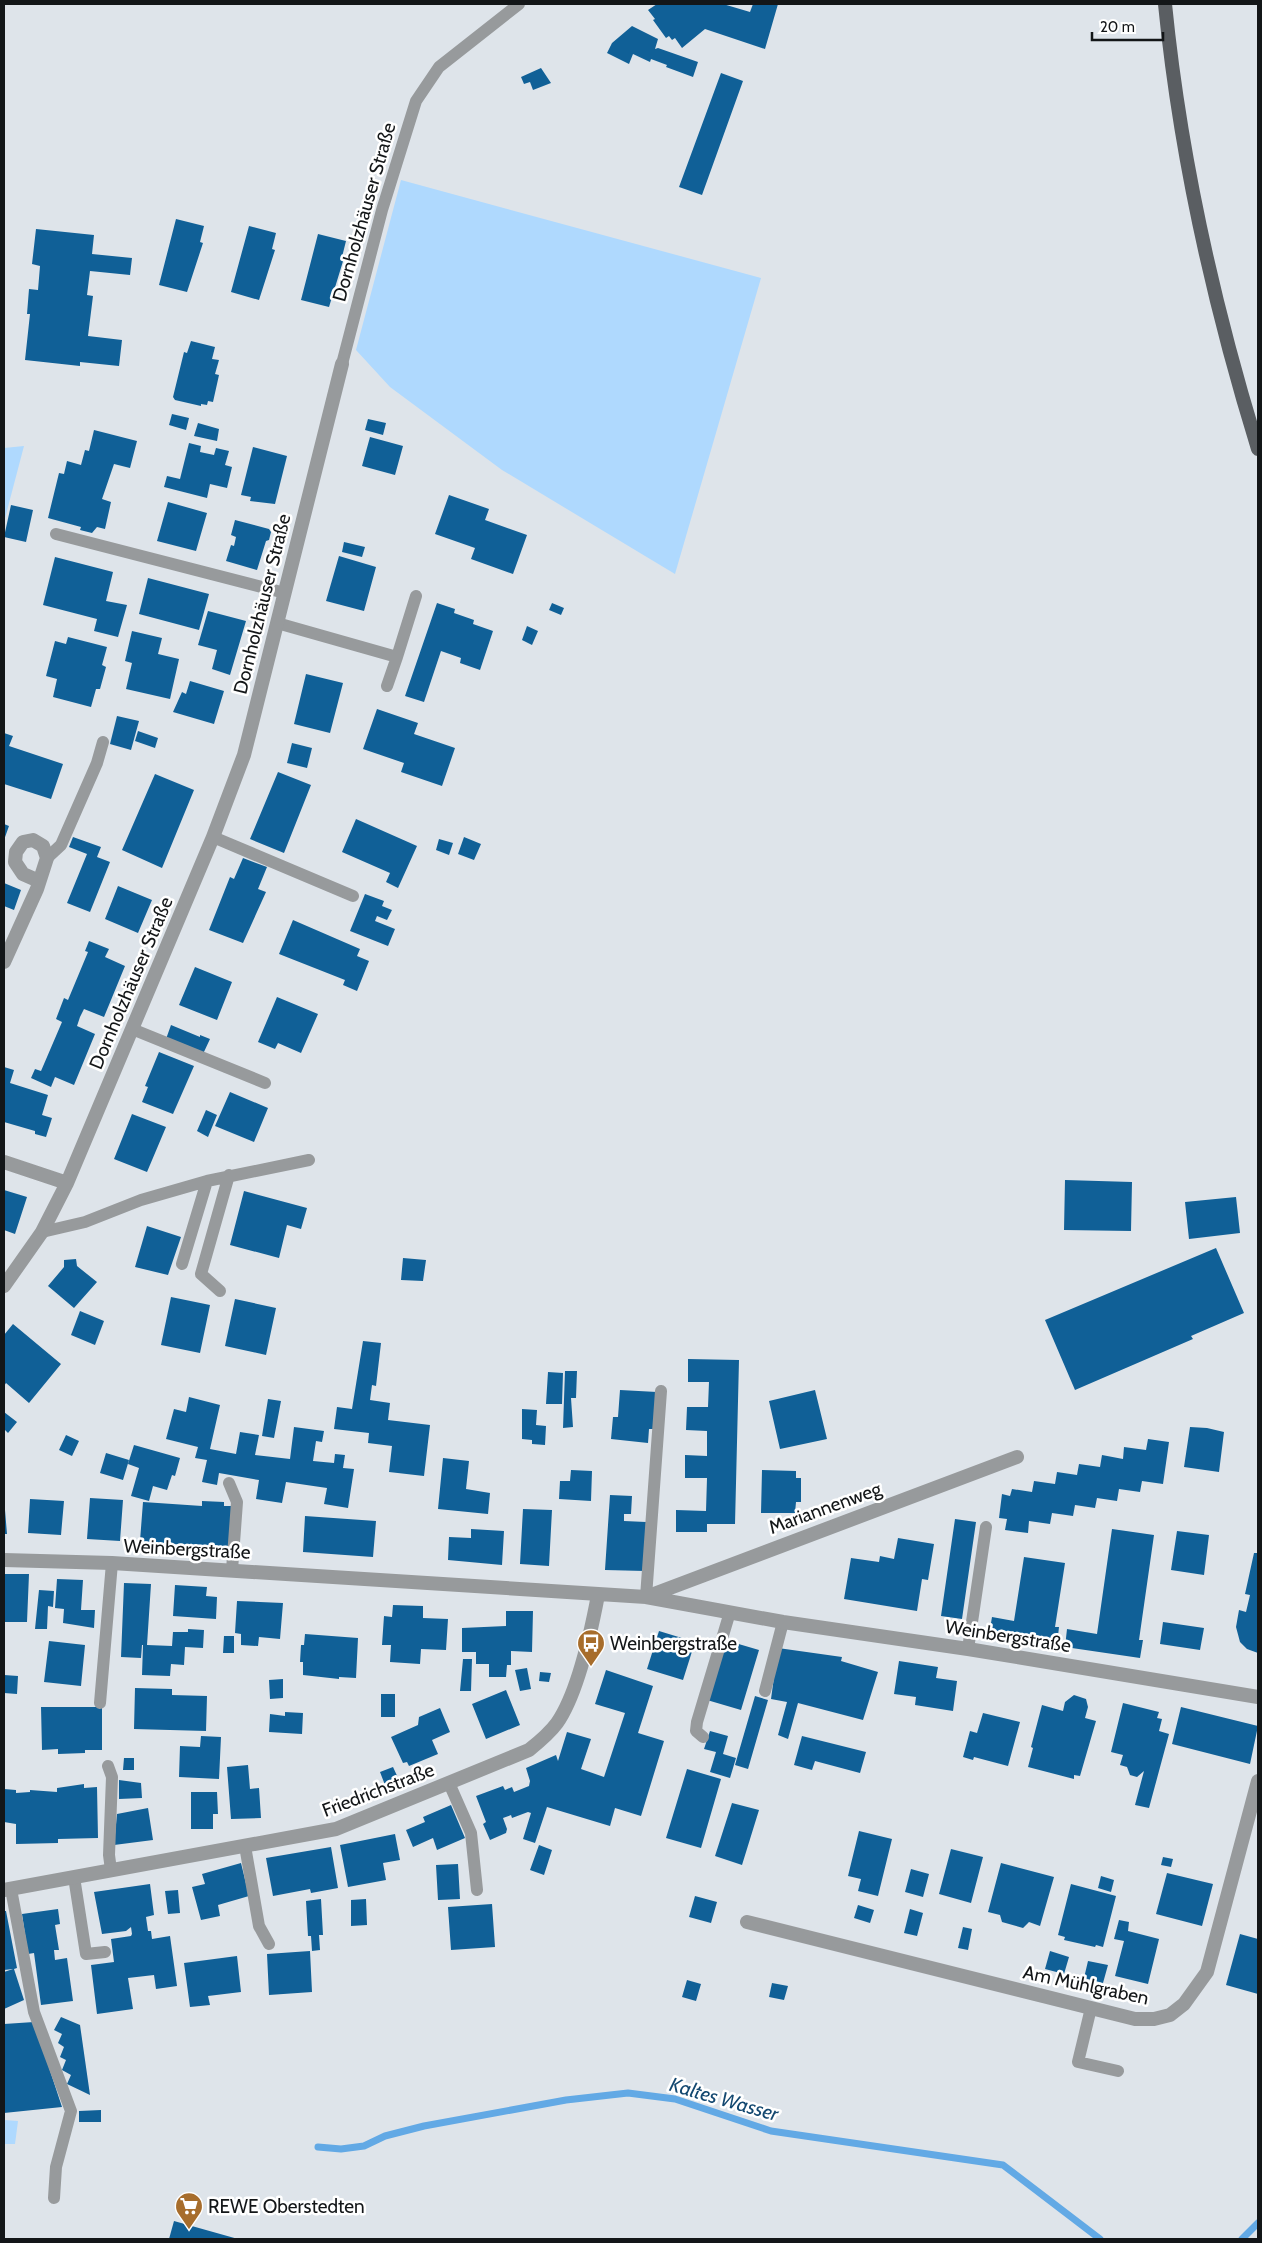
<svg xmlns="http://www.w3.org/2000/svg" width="1262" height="2243" font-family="Cabin,sans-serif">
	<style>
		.green { fill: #afd9fe }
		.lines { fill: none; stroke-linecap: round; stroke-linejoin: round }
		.stream { stroke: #62a9e5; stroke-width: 7 }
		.building { fill: #106097 }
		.service { stroke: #979a9c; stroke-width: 12 }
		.minor { stroke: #979a9c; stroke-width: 14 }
		.primary { stroke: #5a5e62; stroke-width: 14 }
		.labels { text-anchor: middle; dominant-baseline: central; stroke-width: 5; stroke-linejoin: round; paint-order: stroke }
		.street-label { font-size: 19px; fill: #131618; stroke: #fff }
		.poi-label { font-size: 19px; fill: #131618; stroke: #fff; text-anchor: start }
		.water-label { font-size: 20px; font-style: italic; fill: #134870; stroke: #fff }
	</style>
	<rect width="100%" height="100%" fill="#dee4ea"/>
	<path class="green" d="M401 180 761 278 675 574 502 470 390 387 356 350Z
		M24 446 4 522V448Z
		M4 2120 18 2121 15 2144H4Z"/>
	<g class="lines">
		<path class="stream" d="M318 2147 341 2149 364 2146 385 2136 424 2126 566 2100 628 2093 675 2099 771 2131 1003 2165 1100 2239
			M1242 2239 1258 2223"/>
	</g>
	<path class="building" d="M657 4H723L750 12 753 4H778L765 49 705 29 682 48 675 38 672 40 669 36 666 38 653 20 655 19 648 10Z
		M632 26 658 39 655 49 658 48 698 62 693 77 666 67 667 65 651 59 650 62 633 54 629 64 607 53 612 43Z
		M541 68 551 83 533 90 530 82 524 84 521 77Z
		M721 73 743 81 702 195 679 187Z
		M176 219 204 226 200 242 203 243 187 292 159 285Z
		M249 226 276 233 272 249 275 250 259 300 231 292Z
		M36 229 94 235 92 254 132 258 130 275 90 271 87 295 93 296 88 336 122 340 119 366 80 362V366L25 360 30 314H27L29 289 38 290 40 266 32 264Z
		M318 234 346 241 342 257 344 258 329 307 301 300Z
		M191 341 215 347 212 359 219 360 215 374 219 375 213 402 208 401 207 405 201 404V406L175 400 173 397 184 352 187 353Z
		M172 414 189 418 186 430 169 425Z
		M368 419 386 423 383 435 365 430Z
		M198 423 219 429 217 441 194 436Z
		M94 430 137 441 130 468 114 464 102 499 111 502 105 529 97 527 92 533 80 530 81 527 48 518 59 473 64 474 67 461 81 465 85 450 89 451Z
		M370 437 403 446 395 475 362 466Z
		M189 443 201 446 200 452 214 455 216 448 229 451 225 465 232 467 227 488 210 484 207 498 164 487 167 476 180 479Z
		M253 447 287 456 275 504 250 501 251 497 241 495Z
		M449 495 489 509 485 520 527 535 513 574 471 559 475 548 435 534Z
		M168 502 207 513 196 551 157 541Z
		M11 505 33 510 26 542 4 537Z
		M235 520 269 529 271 532 269 540 266 541 257 570 226 561 231 545 234 546 236 537 231 535Z
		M344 542 365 547 362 557 342 552Z
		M339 556 376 567 364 611 326 601Z
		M55 557 113 572 106 601 127 605 118 637 94 631 97 619 43 605Z
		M148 578 209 594 199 630 139 614Z
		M437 603 455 609 454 613 474 620 473 624 493 631 480 670 460 663 461 658 441 651 424 702 405 696Z
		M552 603 564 608 561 615 549 610Z
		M208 611 246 621 230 675 212 669 217 650 198 645Z
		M527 626 538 631 532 645 522 640Z
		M132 631 162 638 158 654 179 659 170 699 126 689 132 663 125 661Z
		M68 637 107 647 102 665 106 667 100 689H96L91 707 53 697 57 679 46 676 55 641 66 644Z
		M306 674 343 683 330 733 294 724Z
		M190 681 224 691 214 724 173 712 182 692 186 694Z
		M377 709 418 723 414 734 455 748 442 786 401 772 404 763 363 749Z
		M117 716 139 721 131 750 110 744Z
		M138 731 158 738 155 748 135 741Z
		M4 733 13 736 9 746 63 764 51 799 4 784Z
		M292 743 312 748 307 768 287 763Z
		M278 772 311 785 284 853 250 839Z
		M155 774 194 790 162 868 122 850Z
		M356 819 417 846 398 888 386 882 390 873 342 852Z
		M4 824 9 826 4 840Z
		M73 837 101 847 97 857 110 862 90 912 67 903 87 854 69 847Z
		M464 837 481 844 474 860 458 854Z
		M439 839 453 843 449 855 436 850Z
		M243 858 267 867 258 889 266 892 243 943 209 930 230 877 234 879Z
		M4 883 21 890 14 910 4 906Z
		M118 886 152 900 138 933 105 919Z
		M365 894 384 901 382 906 392 910 387 920 377 916 375 921 395 929 388 946 350 931Z
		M293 920 360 949 357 956 369 961 357 991 343 985 345 980 279 954Z
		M89 941 109 949 105 957 125 966 104 1017 84 1009 80 1017 77 1026 95 1034 74 1085 55 1077 51 1087 31 1078 35 1069 41 1071 62 1022 56 1019 64 998 68 1000 88 952 85 951Z
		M195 967 232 982 217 1020 179 1005Z
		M277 997 318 1014 301 1053 278 1043 275 1049 258 1042Z
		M171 1025 200 1037V1035L210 1039 203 1054 166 1039Z
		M159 1052 194 1066 173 1114 142 1102 148 1087 145 1086Z
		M4 1067 14 1070 10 1083 48 1095 42 1115 52 1118 46 1137 35 1134V1131L4 1122Z
		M230 1092 268 1108 254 1142 215 1126Z
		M206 1110 217 1115 208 1137 197 1131Z
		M132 1114 166 1127 147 1172 114 1159Z
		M1065 1180 1132 1182 1131 1231 1064 1230Z
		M4 1190 27 1197 15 1234 4 1230Z
		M244 1191 307 1208 301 1229 287 1225 279 1258 230 1245Z
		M1236 1197 1240 1233 1189 1239 1185 1202Z
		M147 1226 181 1237 168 1275 135 1267Z
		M1216 1248 1244 1313 1191 1336 1193 1339 1075 1390 1045 1320Z
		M403 1258 426 1260 423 1281 401 1280Z
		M76 1259 77 1266 97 1282 74 1308 48 1286 64 1267V1260Z
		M171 1297 210 1305 200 1353 161 1345Z
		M235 1299 276 1308 266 1355 225 1346Z
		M80 1311 104 1321 95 1345 71 1335Z
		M13 1324 61 1364 29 1403 6 1383 4 1386V1335Z
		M363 1341 381 1343 376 1386 372 1385 370 1400 390 1403 388 1420 430 1425 424 1476 389 1472 392 1446 368 1443 369 1433 334 1429 337 1407 352 1409Z
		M688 1359 739 1360 735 1524H707V1532H676V1510L706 1511 707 1478H685V1455L707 1456V1431L686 1430 687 1407H708L709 1382H688Z
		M565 1371H577L576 1398H571L573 1427 563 1428Z
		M548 1372 563 1373 562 1404H546Z
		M620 1390 657 1392 654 1429H649L648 1443 611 1439 613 1417H618Z
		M815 1390 827 1439 780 1449 769 1401Z
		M189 1397 220 1405 210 1449 236 1454 240 1432 259 1435 255 1455 290 1459 294 1427 324 1431 322 1442 316 1441 313 1461 334 1463 335 1454 345 1455 343 1468 354 1469 348 1508 324 1504 327 1488 286 1482 282 1503 256 1499 259 1480 219 1473 217 1485 202 1482 207 1460 195 1458 198 1447 166 1439 174 1409 186 1412Z
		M268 1399 281 1401 274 1438 262 1436Z
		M522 1409 537 1410 536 1425 546 1426 545 1445 532 1444V1440L522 1439Z
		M4 1412 17 1422 8 1433 4 1429Z
		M1190 1427 1207 1428 1224 1432 1219 1472 1184 1467Z
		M66 1435 79 1441 72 1456 59 1450Z
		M1148 1439 1169 1442 1163 1484 1142 1481 1140 1492 1119 1489 1117 1501 1097 1498 1095 1508 1075 1505 1073 1516 1052 1513 1050 1524 1029 1521 1028 1533 1005 1530 1007 1519 999 1518 1002 1494 1010 1496 1012 1489 1032 1492 1034 1481 1055 1484 1057 1472 1077 1475 1079 1464 1100 1467 1102 1455 1123 1459 1124 1447 1146 1450Z
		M134 1445 180 1458 175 1476 172 1475 167 1490 153 1486 149 1501 131 1496 139 1468 128 1464Z
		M106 1453 129 1460 123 1480 100 1473Z
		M443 1458 469 1461 466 1489 490 1493 488 1514 438 1509Z
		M571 1470 592 1471 591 1501 559 1499 560 1481H570Z
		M762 1470 796 1471V1478H801V1502H796L795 1513H761Z
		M610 1495 632 1496 631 1514H624V1521L646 1522 645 1571 605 1570Z
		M90 1498 123 1500 120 1541 87 1539Z
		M30 1499 64 1501 61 1535 28 1533Z
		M202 1501 224 1502V1506H232L229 1549 140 1541 143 1502 202 1506Z
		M523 1509 552 1510 549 1566 520 1564Z
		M5 1510 7 1534H4V1511Z
		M305 1516 376 1521 373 1557 303 1552Z
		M955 1519 976 1522 962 1619 941 1616Z
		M471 1529 504 1531 502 1565 448 1560 449 1537 471 1538Z
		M1112 1529 1154 1535 1139 1640H1143L1140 1658 1065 1647 1067 1629 1097 1634Z
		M1177 1531 1209 1535 1204 1575 1171 1570Z
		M898 1538 934 1544 928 1580 922 1579 917 1611 844 1599 851 1558 879 1562 880 1556 894 1559Z
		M1254 1553H1258V1653L1247 1649 1240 1642 1236 1627 1239 1610 1246 1612 1250 1595 1245 1594Z
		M1024 1557 1065 1563 1055 1627H1059L1057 1645 989 1635 992 1617 1014 1621Z
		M4 1574H29L27 1622H4Z
		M57 1579 83 1580 81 1610H95L94 1628 63 1623 64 1609 55 1608Z
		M124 1583 151 1584 147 1645 172 1646 173 1632H188V1629L204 1630 203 1648 185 1647 184 1665 171 1664 170 1676 142 1675 143 1645H142L141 1658 121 1657Z
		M175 1585 207 1587 206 1596 217 1597 216 1619 173 1616Z
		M39 1590 54 1591 53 1607 48 1606 47 1629H35Z
		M237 1601 283 1603 280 1639 259 1637 258 1646 241 1645V1634L235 1633Z
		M393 1605 423 1606V1618L448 1619 446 1650 421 1649 420 1664 390 1662 391 1645H382L384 1616 392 1617Z
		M506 1611H533L532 1652 511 1651V1665H507L506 1677H489V1664H476V1652H462V1628L506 1626Z
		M1163 1622 1204 1628 1200 1650 1160 1644Z
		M659 1631 695 1642 683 1680 647 1669Z
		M305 1634 358 1638 356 1678 339 1677V1679L303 1675V1662H300L301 1645H304Z
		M224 1636H234V1653H223Z
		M725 1640 759 1650 741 1710 707 1700Z
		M49 1641 85 1645 81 1686 44 1682Z
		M778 1648 842 1657 841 1661 878 1672 863 1720 798 1703 788 1739 778 1735 787 1702 771 1699Z
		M463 1659H472L471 1691H460Z
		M899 1661 938 1667 936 1678 957 1681 953 1711 915 1705 916 1697 894 1694Z
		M527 1668 531 1689 520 1691 515 1670Z
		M606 1670 653 1686 638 1733 664 1741 641 1816 615 1808 610 1826 547 1807 535 1843 523 1839 531 1813 528 1812 512 1818 511 1815 503 1818 507 1829 506 1833 490 1840 483 1824 486 1822 476 1796 503 1786 505 1790 512 1787 514 1792 529 1786 530 1781 526 1768 556 1755 558 1761 567 1732 591 1739 581 1769 604 1777 625 1713 595 1704Z
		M540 1672 551 1673 549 1682 539 1681Z
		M4 1675 18 1676 17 1694 4 1693Z
		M283 1679V1698L270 1699 269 1680Z
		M135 1688 172 1689V1695L207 1696 206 1731 134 1729Z
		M506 1690 520 1725 486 1739 472 1704Z
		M381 1694H395V1717H381Z
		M1074 1695 1086 1699 1088 1707 1085 1718 1096 1721 1080 1776 1074 1775V1779L1028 1767 1033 1748 1031 1747 1042 1705 1063 1711 1065 1702Z
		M755 1696 768 1700 748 1769 735 1765Z
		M1123 1703 1159 1712 1157 1718 1162 1719 1159 1731 1169 1734 1149 1808 1135 1805 1144 1771 1137 1777 1130 1775 1127 1767 1120 1765 1123 1755 1111 1752Z
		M41 1707H102V1750H85V1753L58 1754V1749L42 1750Z
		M1181 1707 1258 1726 1250 1764 1172 1744Z
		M440 1708 450 1732 432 1740 438 1754 409 1766 407 1762 403 1763 391 1737 418 1725 419 1717Z
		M285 1712 303 1713 302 1734 269 1732 270 1714 285 1716Z
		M983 1713 1020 1722 1008 1766 974 1757 973 1760 963 1757 970 1731 977 1733Z
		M710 1731 728 1736 723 1754 736 1758 730 1778 710 1772 716 1752 704 1749Z
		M201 1736 221 1737 219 1779 179 1777 180 1746 200 1747Z
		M802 1736 866 1752 860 1773 815 1761 812 1770 794 1765Z
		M124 1758H134V1770H123Z
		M248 1765 250 1789 259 1788 261 1818 231 1819 227 1767Z
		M393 1767 399 1780 385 1785 380 1772Z
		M687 1769 721 1779 701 1848 666 1838Z
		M119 1780 141 1783 142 1798 119 1799Z
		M84 1784V1788L97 1787 98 1838 58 1839V1843L16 1844V1824L4 1822V1789L16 1790V1793L30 1792V1790L57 1792V1788Z
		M191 1792H217L218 1814H213V1829H191Z
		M732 1803 759 1810 742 1865 715 1856Z
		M451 1805 465 1838 437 1850 433 1838 413 1847 406 1830 425 1822 423 1817Z
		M148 1808 153 1840 114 1845 117 1814Z
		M859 1831 892 1839 878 1896 858 1891 861 1879 848 1876Z
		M395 1834 400 1860 383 1863 386 1880 348 1887 340 1845Z
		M539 1845 552 1850 544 1875 530 1870Z
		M331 1847 338 1888 311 1893 310 1889 273 1896 266 1858Z
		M951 1849 983 1857 971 1903 939 1894Z
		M1163 1857 1173 1859 1171 1867 1161 1865Z
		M241 1863 249 1896 218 1905 220 1916 201 1920 192 1887 205 1884 202 1874Z
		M1001 1863 1054 1877 1040 1926 1029 1922 1023 1928 1002 1922 1000 1915 988 1912Z
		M458 1864 460 1899 438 1900 436 1865Z
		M911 1869 929 1874 923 1897 905 1892Z
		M1167 1873 1213 1884 1202 1926 1156 1914Z
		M1101 1876 1114 1880 1111 1892 1098 1888Z
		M150 1884 154 1915 146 1917 148 1931H151L152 1939 170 1936 177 1986 156 1989 154 1975 128 1978 133 2009 97 2014 91 1965 114 1962 111 1939 131 1936 132 1934 131 1927 126 1931 102 1934 94 1892Z
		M1071 1884 1116 1896 1103 1947 1096 1945 1095 1947 1064 1940 1065 1937 1058 1935Z
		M178 1890 180 1913 168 1914 165 1891Z
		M695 1896 717 1902 711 1923 689 1917Z
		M321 1899 323 1935H319L320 1950 312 1951 311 1936H308L306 1901Z
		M366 1899 367 1925 351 1926V1900Z
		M492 1904 495 1947 451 1950 448 1907Z
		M858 1905 874 1910 870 1923 854 1918Z
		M58 1909 60 1924 55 1925 59 1950H54L55 1960 67 1958 73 2001 41 2005 34 1953 28 1954 22 1914Z
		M910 1909 923 1913 917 1936 904 1933Z
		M4 1911H6L17 1968 14 1969 24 2000 4 2009V1972L13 1969 4 1970Z
		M1119 1920 1129 1922 1128 1931 1159 1939 1148 1984 1115 1976 1124 1941 1114 1939Z
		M963 1927 972 1929 968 1950 958 1948Z
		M1240 1934 1258 1939V1994L1226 1985Z
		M310 1951 312 1992 269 1995 267 1954Z
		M1050 1951 1069 1957 1064 1974 1045 1969Z
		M237 1956 241 1992 208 1996 210 2005 190 2007 184 1963Z
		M1088 1961 1108 1965 1103 1983 1084 1978Z
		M687 1980 701 1984 696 2001 682 1997Z
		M772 1983 788 1986 784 2000 769 1997Z
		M61 2017 80 2025 90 2095 67 2084 71 2075 62 2070 66 2060 60 2057 64 2047 58 2043 62 2034 54 2030Z
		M34 2022 62 2107 4 2113V2024Z
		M101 2110V2122H79V2111Z
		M174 2221 238 2239H169Z"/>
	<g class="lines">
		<path class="service" d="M342 364 382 210 416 101 439 67 519 4
			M56 534 285 593
			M277 623 397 657 416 596
			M387 686 397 657
			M213 837 353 896
			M47 858 61 845 97 763 103 742
			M132 1029 265 1083
			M42 1232 85 1222 141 1200 207 1181 309 1160
			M182 1264 207 1181
			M220 1291 201 1274 229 1175
			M229 1483 237 1502 232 1570
			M646 1597 661 1391
			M968 1649 986 1527
			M765 1691 783 1622
			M100 1703 112 1563
			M703 1737 696 1731 697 1722 730 1612
			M108 1766 112 1777 109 1855 111 1870
			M449 1783 471 1833 477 1890
			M245 1846 259 1926 269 1944
			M74 1877 86 1954 105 1952
			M11 1889 34 2012 71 2111 56 2167 54 2198
			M1091 2008 1078 2062 1118 2071"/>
		<path class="minor" d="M4 962 37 889 47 858 43 846 33 840 23 842 16 852 15 862 23 874 39 881
			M4 1162 67 1183
			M4 1286 42 1232 67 1183 213 837 244 755 342 364
			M4 1560 112 1563 646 1597 783 1622 968 1649 1258 1697
			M646 1597 1017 1457
			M4 1890 336 1829 529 1750C539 1742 549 1734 557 1723 578 1693 591 1632 598 1595
			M747 1922 1135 2019H1154L1170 2015 1184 2004 1207 1972 1258 1781"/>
		<path class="primary" d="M1165 4C1180 155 1213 303 1258 449"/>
	</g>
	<defs>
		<g id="bus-pin" transform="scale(1.4375)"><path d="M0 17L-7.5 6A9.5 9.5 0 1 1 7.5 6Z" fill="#a76d2c" stroke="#fff"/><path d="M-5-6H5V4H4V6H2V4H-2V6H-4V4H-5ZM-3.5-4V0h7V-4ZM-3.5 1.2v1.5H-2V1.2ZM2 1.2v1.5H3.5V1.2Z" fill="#fff"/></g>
		<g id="supermarket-pin" transform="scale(1.4375)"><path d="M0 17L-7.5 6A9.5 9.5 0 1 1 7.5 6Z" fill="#a76d2c" stroke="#fff"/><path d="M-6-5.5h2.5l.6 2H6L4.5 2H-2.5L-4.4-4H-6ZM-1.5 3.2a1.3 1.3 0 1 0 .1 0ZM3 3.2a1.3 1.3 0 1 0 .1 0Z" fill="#fff"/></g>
	</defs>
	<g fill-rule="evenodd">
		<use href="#bus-pin" x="591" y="1643"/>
		<use href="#supermarket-pin" x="189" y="2206"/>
	</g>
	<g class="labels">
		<g class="street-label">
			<text transform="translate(364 212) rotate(-74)">Dornholzhäuser Straße</text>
			<text transform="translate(262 604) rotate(-76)">Dornholzhäuser Straße</text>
			<text transform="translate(131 983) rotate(-67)">Dornholzhäuser Straße</text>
			<text transform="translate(825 1508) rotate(-20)">Mariannenweg</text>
			<text transform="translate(187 1549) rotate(3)">Weinbergstraße</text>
			<text transform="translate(1008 1636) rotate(9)">Weinbergstraße</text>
			<text transform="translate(378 1790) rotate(-21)">Friedrichstraße</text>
			<text transform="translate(1086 1985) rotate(12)">Am Mühlgraben</text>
		</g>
		<g class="poi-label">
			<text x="610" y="1643">Weinbergstraße</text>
			<text x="208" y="2206">REWE Oberstedten</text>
		</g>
		<g class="water-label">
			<text transform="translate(724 2099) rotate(16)">Kaltes Wasser</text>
		</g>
	</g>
	<rect width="1262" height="2243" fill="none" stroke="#131618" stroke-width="10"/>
	<path d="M1092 32v8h71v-8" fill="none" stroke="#131618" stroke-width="2.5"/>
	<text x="1100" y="32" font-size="15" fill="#131618" stroke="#ffffff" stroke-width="4" paint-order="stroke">20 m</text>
</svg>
